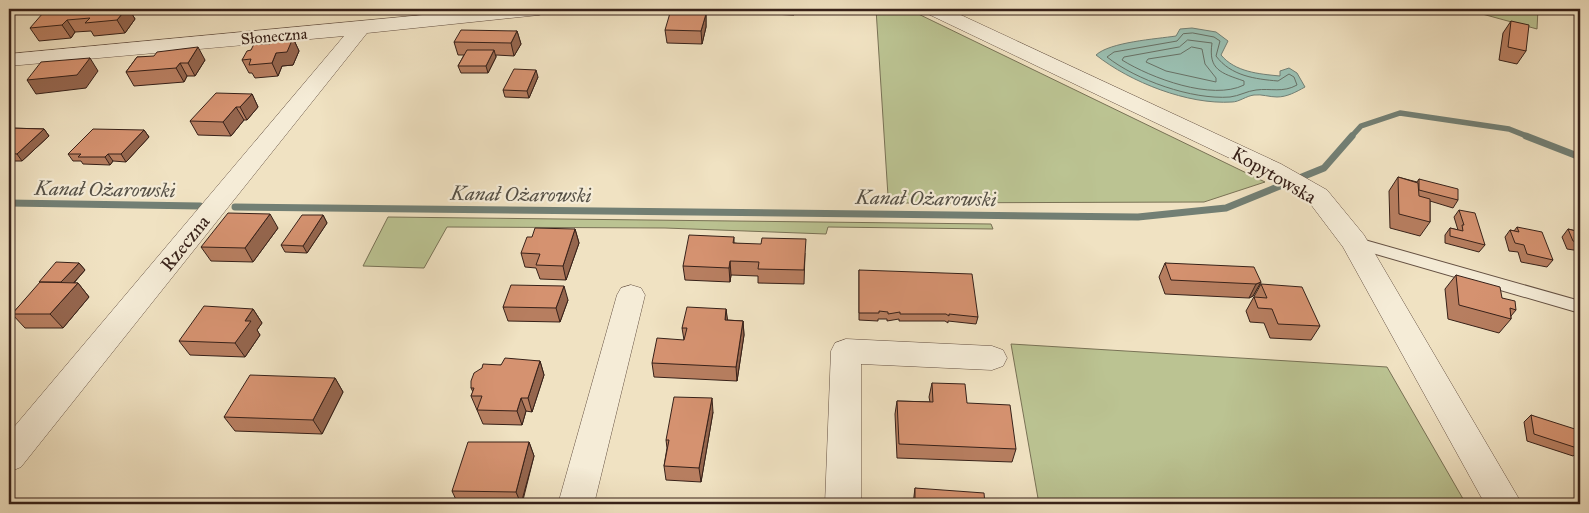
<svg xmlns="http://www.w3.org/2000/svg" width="1589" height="513" font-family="'IM FELL Great Primer',serif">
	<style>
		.green { fill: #bbc392; stroke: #797256 }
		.water { fill: #9abeb0; stroke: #727f74 }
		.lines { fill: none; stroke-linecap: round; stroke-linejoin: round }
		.shore { stroke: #687064; stroke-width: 1 }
		.stream-far1 { stroke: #727f74; stroke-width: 5.5 }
		.stream { stroke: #727f74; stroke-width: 7 }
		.service-casing { stroke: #655143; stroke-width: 2 }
		.minor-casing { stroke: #655143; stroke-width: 1 }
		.service { fill: #f5ecd7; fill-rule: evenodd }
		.minor { fill: #f5ecd7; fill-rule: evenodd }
		.wall { fill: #b77e60; stroke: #372119 }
		.shaded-wall { fill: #95664e; stroke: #372119 }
		.building { fill: #d59270; stroke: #372119 }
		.labels { text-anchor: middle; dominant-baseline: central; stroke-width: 4.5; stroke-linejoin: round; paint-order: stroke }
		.far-street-label { font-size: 16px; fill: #372119; stroke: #f5ecd7 }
		.street-label { font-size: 19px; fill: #372119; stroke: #f5ecd7 }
		.water-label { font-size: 20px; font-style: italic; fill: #555046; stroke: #f5ecd7 }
	</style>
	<rect width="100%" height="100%" fill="#f0e2c2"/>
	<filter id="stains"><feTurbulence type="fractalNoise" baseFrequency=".004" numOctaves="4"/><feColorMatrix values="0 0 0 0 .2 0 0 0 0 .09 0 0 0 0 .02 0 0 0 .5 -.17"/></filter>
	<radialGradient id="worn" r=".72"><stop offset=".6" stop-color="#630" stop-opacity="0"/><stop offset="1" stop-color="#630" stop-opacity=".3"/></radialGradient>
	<path class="green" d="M876 9H908L1265 182 1204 202 899 203 888 196Z
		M1464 9H1538L1537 29Z
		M388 217 991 224 993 229 828 227 826 234 665 228 447 227 424 268 363 266Z
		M1011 344 1387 367 1466 504H1039Z"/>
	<path class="water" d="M1192 28 1216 32 1228 41 1221 55C1235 72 1259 74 1280 76V71L1289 68 1297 73 1305 87C1296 92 1287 97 1277 97 1269 97 1262 94 1254 95 1246 96 1239 102 1232 102 1188 105 1130 82 1096 55 1110 42 1156 39 1176 36L1180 29Z"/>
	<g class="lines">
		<path class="shore" d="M1193 33 1214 37 1220 41 1216 56C1231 76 1255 79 1278 81L1289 74 1294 77 1297 85C1283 93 1271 88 1256 90 1247 91 1239 96 1230 97 1192 100 1136 80 1107 57L1114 52 1177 41 1183 34Z
			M1188 40 1212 43C1208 70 1221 73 1244 81V85C1212 101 1151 78 1122 60L1124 57 1179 47Z
			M1192 47 1202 49 1205 64 1216 78V82L1166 71 1146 62 1148 59 1180 54Z"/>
		<path class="stream-far1" d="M1351 137 1361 126 1400 113 1509 129 1529 137"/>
		<path class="stream" d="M1526 136 1580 157
			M9 203 200 206
			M235 207 1138 217 1226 208 1324 168 1352 136"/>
		<g class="service-casing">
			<path id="service" d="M1354 237 1580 301V313L1348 246 1346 242 1348 238Z"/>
		</g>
		<g class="minor-casing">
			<path id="minor" d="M486 9H549L546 13 539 15 367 33 21 467 9 472V433L344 36 9 66V54Z
				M923 9H948L1281 164 1327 190 1364 235 1522 504H1485L1343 247 1309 202 1263 174 926 13Z
				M631 285 641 288 645 295 594 504H558L617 295 621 288Z
				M846 339 992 346 1003 350 1007 358 1003 366 992 370 861 364V504H825L831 351 835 343Z"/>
		</g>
		<use href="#service" class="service"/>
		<use href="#minor" class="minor"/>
	</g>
	<path class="wall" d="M67 9H129L135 19 125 33 94 36 91 31 75 32 71 38 39 41 30 28 65 12Z
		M770 9H794V15L770 14Z
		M706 14V27L702 44 667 43 665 30Z
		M1511 21 1526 51 1517 64 1499 60 1503 33Z
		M517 31 521 44 514 56 496 55V57L488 73H461L458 66 464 55H458L454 42Z
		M293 38 299 51 293 65 282 66 278 76 255 78 252 73H249L242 60 251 50 270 44Z
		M137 57 205 60 195 76H187L184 82 134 86 126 72Z
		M538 77 529 98 505 97 503 90Z
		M252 94 258 107 247 120H244L231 136 198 135 190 121Z
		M9 128 44 129 49 136 22 161H9Z
		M144 130 149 137 126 162 113 161 110 165 83 164 81 161H73L68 154Z
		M1398 177 1417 182 1419 179 1458 200 1453 208 1430 201V222L1420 236 1390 228 1389 191Z
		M1459 210 1485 245 1479 252 1445 243V235L1450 228 1458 230 1454 217Z
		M323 215 327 223 307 253 285 252 281 245Z
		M1517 227 1553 260 1547 267 1521 262 1518 252 1509 251 1505 237 1510 230 1514 231Z
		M278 228 253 262 211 261 201 247Z
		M575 229 579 243 566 280 540 279 536 268 525 267 521 253Z
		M1568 229 1580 232V251L1567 249 1562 237Z
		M734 237V243L805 253 804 284 758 283V276L731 275 730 282 685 280 683 266Z
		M79 263 85 270 74 283H78L89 297 63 328H25L12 314 40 283 39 282Z
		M1165 263 1261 282 1253 296 1249 298 1165 294 1159 277Z
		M859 270 978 317 976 324 948 321V323L945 321H899V319L887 321V319H878V321L859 320Z
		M1456 275 1502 298 1516 310 1511 316V319L1499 333 1448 319 1445 289Z
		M1261 284 1320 326 1311 340 1270 338 1264 323 1250 322 1246 311Z
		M568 300 560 322 508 321 503 307Z
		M253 309 262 323 257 330 260 335 245 357 190 355 179 341Z
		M726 309 727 320 743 321 744 335 737 381 654 377 652 363 684 340 682 328Z
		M540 361 544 375 532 412 526 411 522 425 483 424 471 396 473 392 471 388 482 368 501 365Z
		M335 378 343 392 322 434 235 431 224 417Z
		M932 383 967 403 1016 449 1012 462 897 458 895 414 897 401 930 402 929 397Z
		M713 412 701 482 666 480 664 466 667 448 666 440Z
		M1531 415 1580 439V457L1579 451 1573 456 1527 441 1524 422Z
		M529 442 534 456 522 504H458L452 491Z
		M915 488 985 504H913Z"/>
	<path class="shaded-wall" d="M126 9H129L135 19 125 33 117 20Z
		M706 14V27L702 44 701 31Z
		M67 20 75 32 71 38 62 25Z
		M517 31 521 44 514 56 511 43Z
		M293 38 299 51 293 65 282 66 278 76 272 63 276 53Z
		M198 47 205 60 195 76 188 63Z
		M494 50 496 57 488 73 486 66Z
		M90 58 98 71 86 88 36 94 27 80Z
		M180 63 187 76 184 82 176 68Z
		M536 70 538 77 529 98 527 91Z
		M252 94 258 107 247 120 240 107Z
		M236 107 244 120 231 136 223 122Z
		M44 129 49 136 22 161 17 154Z
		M144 130 149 137 126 162 121 154Z
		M108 154 113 161 110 165 105 157Z
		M270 214 278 228 253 262 245 248Z
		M323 215 327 223 307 253 303 246Z
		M575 229 579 243 566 280 563 266Z
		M730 261 731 275 730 282 729 268Z
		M79 263 85 270 68 289 61 282Z
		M1261 282 1253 296 1249 298 1256 284Z
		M78 283 89 297 63 328 50 314Z
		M564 286 568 300 560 322 556 308Z
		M253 309 262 323 257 330 260 335 245 357 235 343 245 321Z
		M726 309 728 323 725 320Z
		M743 321 744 335 737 381 736 367Z
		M540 361 544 375 532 412 528 398Z
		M335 378 343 392 322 434 313 420Z
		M521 398 526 411 522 425 517 411Z
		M712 398 713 412 701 482 699 468Z
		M529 442 534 456 521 504 516 492Z"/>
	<path class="building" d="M67 9H126L117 20 85 23 90 18 67 20 62 25 30 28 43 13 65 12Z
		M670 13 706 14 701 31 665 30Z
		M1511 21 1529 25 1526 51 1508 47Z
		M461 30 517 31 511 43 454 42Z
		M293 38 287 52 276 53 272 63 249 65 251 59 242 60 247 51 251 50 254 44H270L271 40Z
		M198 47 188 63H180L176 68 126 72 137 57 154 56 157 52Z
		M467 50H494L486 66H458Z
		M90 58 77 75 27 80 41 62Z
		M514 69 536 70 527 91 503 90Z
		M216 93 252 94 240 107H236L223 122 190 121Z
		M9 128 44 129 17 154 9 153Z
		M93 129 144 130 121 154H108L105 157H78L81 154H68Z
		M1398 177 1418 183 1419 196 1430 199V222L1399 214Z
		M1419 179 1458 189V200L1419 190Z
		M1459 210 1475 213 1485 245 1450 236V228L1463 231 1462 225H1464Z
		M228 213 270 214 245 248 201 247Z
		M302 215H323L303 246 281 245Z
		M1517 227 1542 232 1553 260 1527 254 1524 245 1515 243 1510 230 1519 232Z
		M535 228 575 229 563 266 536 265 540 254 521 253 527 237H532Z
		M1568 229 1580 232V243L1573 241Z
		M689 235 734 237 733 243 761 244 762 238 806 239 804 270 758 269 759 262 730 261 729 268 683 266Z
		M56 262 79 263 61 282H39Z
		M1165 263 1254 267 1261 282 1256 284 1171 280Z
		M859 270 972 274 978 317 949 314V316L946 314H900V312L888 314V312L879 311V313H859Z
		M1456 275 1500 287 1502 298 1515 301 1516 310 1510 308 1511 319 1459 305Z
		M40 282 78 283 50 314H12Z
		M1261 284 1302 287 1320 326 1278 324 1272 309 1258 308 1254 297 1267 298Z
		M511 285 564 286 556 308 503 307Z
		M204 306 253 309 245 321H251L235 343 179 341Z
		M687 307 726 309 725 320 743 321 736 367 652 363 657 338 684 340 687 328H682Z
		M505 358 540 361 528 398H521L517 411 477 410 482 396H471L474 388H471V381L474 373 482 368 483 364 501 365Z
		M250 375 335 378 313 420 224 417Z
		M932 383 965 384 967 403 1010 405 1016 449 899 444 897 401 933 402Z
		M674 397 712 398 699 468 664 466 669 440H666Z
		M1531 415 1578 430 1580 449 1534 434Z
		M468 442H529L516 492 452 491Z
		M915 488 984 493 985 504H915Z
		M66 500 115 503 114 504H63Z"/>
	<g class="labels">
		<g class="far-street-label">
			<text transform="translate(274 36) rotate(-5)">Słoneczna</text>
		</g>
		<g class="street-label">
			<text transform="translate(1274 175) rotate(30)">Kopytowska</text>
			<text transform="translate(185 243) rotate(-51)">Rzeczna</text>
		</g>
		<g class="water-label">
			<text transform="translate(105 189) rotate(1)">Kanał Ożarowski</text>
			<text transform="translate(521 194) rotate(1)">Kanał Ożarowski</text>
			<text transform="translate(926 198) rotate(1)">Kanał Ożarowski</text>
		</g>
	</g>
	<rect width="1589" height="513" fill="none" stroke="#f0e2c2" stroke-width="30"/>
	<rect x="10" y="10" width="1569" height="493" fill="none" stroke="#372119" stroke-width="2.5"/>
	<rect x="15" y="15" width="1559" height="483" fill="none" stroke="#372119"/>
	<rect width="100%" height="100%" filter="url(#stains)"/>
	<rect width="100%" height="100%" fill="url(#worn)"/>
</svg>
